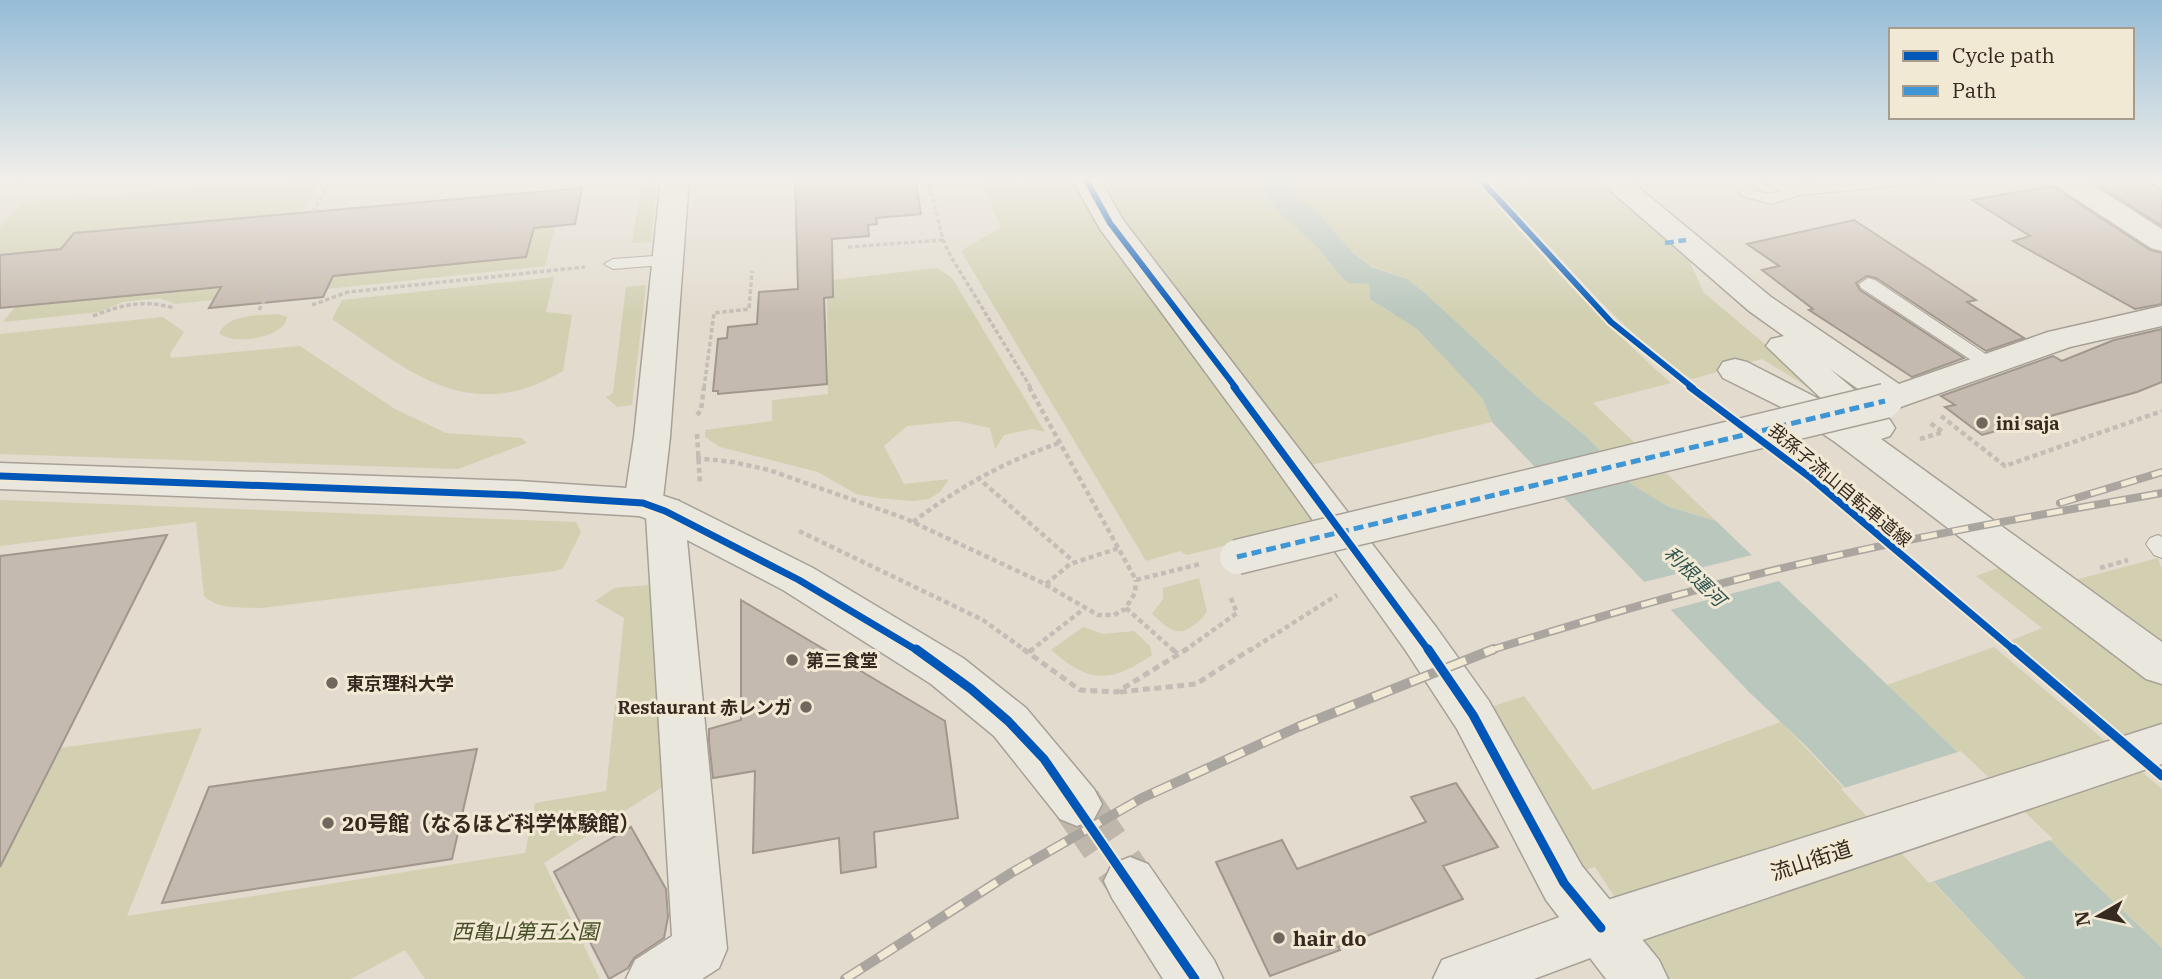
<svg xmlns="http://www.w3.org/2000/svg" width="2162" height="979" font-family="'IBM Plex Serif','Noto Sans JP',serif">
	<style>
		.green { fill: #d2d0b1 }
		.water { fill: #b9c7bd }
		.pier { fill: #e2dbce }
		.building { fill: #c5baaf; stroke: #a2978d; stroke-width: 2 }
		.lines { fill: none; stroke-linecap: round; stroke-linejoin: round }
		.minor-tunnel { stroke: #bfb7ab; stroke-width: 49; stroke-dasharray: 49 24; stroke-linecap: butt }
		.service-casing { stroke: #a7a097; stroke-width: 2 }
		.minor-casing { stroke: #a7a097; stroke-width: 3 }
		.tertiary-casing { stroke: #a7a097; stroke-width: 3 }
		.path-far2 { stroke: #c3bdb6; stroke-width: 3.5; stroke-dasharray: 4.5 2.5; stroke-linecap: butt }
		.path-far1 { stroke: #c3bdb6; stroke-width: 4.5; stroke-dasharray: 5 3.5; stroke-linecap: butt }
		.path { stroke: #c3bdb6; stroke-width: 5; stroke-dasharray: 7 4.5; stroke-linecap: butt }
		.service { fill: #eae7df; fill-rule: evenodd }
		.minor { fill: #eae7df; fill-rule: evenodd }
		.tertiary { fill: #eae7df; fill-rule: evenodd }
		.rail-far1-casing { stroke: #aaa59f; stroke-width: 8 }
		.rail-casing { stroke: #aaa59f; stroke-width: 10 }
		.rail-far1 { stroke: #f2e9d5; stroke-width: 5; stroke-dasharray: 16; stroke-linecap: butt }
		.rail { stroke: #f2e9d5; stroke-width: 7; stroke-dasharray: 20; stroke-linecap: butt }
		.pedestrian-bridge-casing { stroke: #a7a097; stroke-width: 37; stroke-linecap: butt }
		.pedestrian-bridge { stroke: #eae7df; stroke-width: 34 }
		.quiet-far1 { stroke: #3e96d5; stroke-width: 4.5; stroke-dasharray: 9 4.5; stroke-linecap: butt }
		.quiet { stroke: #3e96d5; stroke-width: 5; stroke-dasharray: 10 5; stroke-linecap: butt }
		.cycleway-far2-casing { stroke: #f2e9d5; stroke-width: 10 }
		.cycleway-far1-casing { stroke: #f2e9d5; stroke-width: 11 }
		.cycleway-casing { stroke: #f2e9d5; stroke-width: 13 }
		.cycleway-far2 { stroke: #0057b8; stroke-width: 6 }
		.cycleway-far1 { stroke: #0057b8; stroke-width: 7 }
		.cycleway { stroke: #0057b8; stroke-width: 9 }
		.poi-dot { fill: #72675d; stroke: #f2e9d5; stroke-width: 2.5 }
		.labels { text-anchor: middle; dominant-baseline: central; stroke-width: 6; stroke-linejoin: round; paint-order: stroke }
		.poi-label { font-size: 18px; font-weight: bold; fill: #352920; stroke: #f2e9d5; text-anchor: start }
		.street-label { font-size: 18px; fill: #352920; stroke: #f2e9d5 }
		.water-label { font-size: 19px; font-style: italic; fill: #305450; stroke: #f2e9d5 }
		.near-poi-label { font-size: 21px; font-weight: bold; fill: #352920; stroke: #f2e9d5; text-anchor: start }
		.near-street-label { font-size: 21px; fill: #352920; stroke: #f2e9d5 }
		.near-park-label { font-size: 21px; font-style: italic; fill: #475028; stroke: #f2e9d5 }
	</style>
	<rect width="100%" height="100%" fill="#e2dbce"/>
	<path class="green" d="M316 178 320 181 301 213 74 233 61 249 0 255V227L22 203Z
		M642 178H657L651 242 632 243Z
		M980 178H1078L1319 522 1187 555 1180 551 1146 561 961 251 1001 227Z
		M1093 178H1255L1278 211 1318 248 1344 280 1349 283 1369 284 1370 299 1417 329 1483 399 1492 422 1311 465 1135 238Z
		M1287 178H1473C1535 250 1599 320 1671 383L1593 403 1716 521 1669 507 1631 484 1586 436 1535 395 1425 293 1407 279 1372 266 1352 252 1317 212 1295 195V189Z
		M1486 178H1596L1685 252 1704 293 1840 407 1762 359 1689 380 1640 340 1599 300Z
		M555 226 545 266 327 289 333 276 525 257 534 228Z
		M937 268 952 278 1045 432 1032 429 1004 435 995 449 990 428 958 421 907 426 884 446 904 484 949 479 940 492 929 499 914 501 878 498 856 494 818 472 720 447 705 437V430L772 421V400L828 394 827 298 833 297 832 280Z
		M554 277 546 312 572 315 563 371C468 427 410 371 332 319L342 300Z
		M646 285 632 405 617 407 606 397 613 393 626 287Z
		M222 287 214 300 176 304 159 298 123 302 99 312 3 322 15 307Z
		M278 314 287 317C285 338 232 346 219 333 230 313 258 316 278 314Z
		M163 317 184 332 170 354 171 358 300 346 395 409 446 433 522 438 527 443 458 469 0 454V334Z
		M0 500 576 522 581 532 563 568 555 571 262 608C241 607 219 610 204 596L196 522 0 546Z
		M2158 558 2162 569V651L2067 582Z
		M2009 564 2162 674V768L2009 641 2042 628 1976 576Z
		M1199 578 1207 611C1203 618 1198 622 1191 627 1175 638 1165 625 1152 614L1163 599V588Z
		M660 584 670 782 544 863 600 979H425L405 950 351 979H0V867L60 748 202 728 127 916 525 853 535 803 606 791 624 618 595 601 614 588Z
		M1083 627 1103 634 1134 631 1150 646 1152 655C1110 684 1089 683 1051 650Z
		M1994 647 2162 789V948L1887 685Z
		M1524 696 1593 790 1781 722 2025 979H1669L1595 867 1576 873 1488 708Z"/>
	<path class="water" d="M1255 178H1287L1295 189V195L1317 212 1352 252 1372 267 1407 279 1425 293 1535 395 1586 436 1631 484 1669 507 1716 521 2162 948V979H2025L1806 746 1749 692 1492 422 1483 399 1417 329 1370 299 1369 284 1349 283 1344 280 1318 248 1278 211Z"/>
	<path class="pier" d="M1756 554 1783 580 1666 611 1640 583Z
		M1961 751 2053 839 1929 883 1841 789Z"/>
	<path class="building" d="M795 178H915L921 214 876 218 877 224 868 225 869 236 832 239 833 297 824 298 827 384 718 394V391H713L718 339 727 338 728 327 757 324 759 292 798 289Z
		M2098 178H2141L2162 190V226L2090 180Z
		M2052 186 2150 250 2162 253V304L2135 309 2013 241 2030 236 1972 200Z
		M582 188 575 224 534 228 526 257 333 276 323 297 209 308 221 287 0 308V255L61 249 74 233Z
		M1854 220 1976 300 1967 302 2024 338 1986 351 1876 278 1867 276 1856 283 1860 290 1964 358 1912 377 1809 310 1813 309 1762 270 1779 266 1747 244Z
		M2162 329V382L2137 392 1982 435 1945 407 1955 405 1941 396 2053 356 2062 361 2114 340Z
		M167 535 60 748 0 867V556Z
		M741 600 945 721 958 818 874 832 876 867 841 873 839 838 753 853 755 771 713 778 709 742V729L741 720Z
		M477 749 452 859 162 903 209 787Z
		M1456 783 1498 847 1443 866 1463 899 1338 947 1340 950 1270 976 1216 862 1282 840 1297 869 1426 822 1411 797Z
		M631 827 666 889 668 917 664 938 634 958 628 968 609 979 554 872Z"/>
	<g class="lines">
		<path class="minor-tunnel" d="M1077 804 1130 881"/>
		<g class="service-casing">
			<path id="service" d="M1731 178H1751L1747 182C1756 193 1769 196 1781 191L1754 178H1778L1796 185 1870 178H1935L1927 183 1799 195 1772 204 1742 196 1732 185Z
				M668 255 674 256 677 260 674 264 613 269 604 264 613 259Z
				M1868 278 1875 280 2002 365 1999 369H1985L1861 288 1859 284Z
				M2158 535 2162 537V558L2154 555 2146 544 2150 538Z"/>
		</g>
		<g class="minor-casing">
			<path id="minor" d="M661 178H689L670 437 663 498 679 501 813 568 963 658 1026 708 1094 789 1102 804 1094 819 1077 826 1060 819 994 736 931 684 783 590 687 540 727 949 719 968 702 979H626L635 960 672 936 646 516 629 513 624 503 634 437Z
				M1075 178H1099L1123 220 1436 627 1489 701 1582 866 1659 960 1668 979H1606L1546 900 1457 729 1406 651 1262 449 1100 229 1073 181Z
				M1596 178H1627L1771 297 1899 384 2048 332 2162 306V326L2070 347 1895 409 1882 406 1830 369 1890 420 1895 428 1890 436 1881 439 2162 642V684L2146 679 1835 442 1789 411 1723 378 1718 370 1723 362 1735 359 1747 362 1825 402 1766 346 1771 339 1784 336 1749 311Z
				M2049 178H2082L2162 229V251L2151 248 2053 184Z
				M1130 857 1148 864 1214 960 1223 979H1163L1112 898 1104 881 1112 864Z"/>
		</g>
		<g class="tertiary-casing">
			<path id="tertiary" d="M0 463 518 481 643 489 679 501 685 511 679 521 665 525 639 516 518 509 0 489Z
				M2162 724V764L1601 954 1534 979H1433L1442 960 1601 902Z"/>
		</g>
		<path class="path-far2" d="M928 178 943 240 950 255 1031 388
			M20 182 36 178
			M313 212 332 178
			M848 247 943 240
			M312 305 348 292 585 267
			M259 310 274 282
			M93 316C121 305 144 299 174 308
			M704 388 714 313 749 309 752 271"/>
		<path class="path-far1" d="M1029 387 1136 580 1200 564
			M697 415 701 410 704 387
			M1941 416 2005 466 2162 411
			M697 434 700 484
			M1920 439 1943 432 1930 423
			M696 458 733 462 769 470 904 518 1041 582 1098 615H1114L1125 609 1135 593 1136 580
			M977 477 1073 561
			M913 522C959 487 1007 460 1062 442
			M799 531 983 620 1026 651
			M2100 568 2128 560
			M1046 584 1070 564 1119 548
			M1126 608 1174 651
			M1030 651 1085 608
			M1184 651 1237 613 1230 596
			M1249 651 1337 595"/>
		<path class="path" d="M1023 649 1080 690 1117 692 1187 649
			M1172 649 1179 655
			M1029 652 1033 649
			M1120 692 1196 684 1251 649"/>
		<use href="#service" class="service"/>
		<use href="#minor" class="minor"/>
		<use href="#tertiary" class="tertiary"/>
		<g class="rail-far1-casing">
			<path id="rail-far1" d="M2060 503 2162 472
				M1488 651C1571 625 1655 600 1739 579 1878 543 2021 518 2162 493"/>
		</g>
		<g class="rail-casing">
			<path id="rail" d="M845 979 1011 873 1142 798 1298 727 1494 649"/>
		</g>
		<use href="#rail-far1" class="rail-far1"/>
		<use href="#rail" class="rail"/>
		<g class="pedestrian-bridge-casing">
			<path id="pedestrian-bridge" d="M1237 557 1885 401"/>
		</g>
		<use href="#pedestrian-bridge" class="pedestrian-bridge"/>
		<path class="quiet-far1" d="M1665 243 1686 240"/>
		<path class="quiet" d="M1237 557 1885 401"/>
		<g class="cycleway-far2-casing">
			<path id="cycleway-far2" d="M1085 178 1110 223 1236 388
				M1479 178 1611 322 1693 388"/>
		</g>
		<g class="cycleway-far1-casing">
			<path id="cycleway-far1" d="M1234 387 1429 651
				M1690 387 1811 478 2015 651
				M0 476 518 495 643 503 665 511 799 580 918 651"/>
		</g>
		<g class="cycleway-casing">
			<path id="cycleway" d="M916 649 971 689 1008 721 1044 759 1195 979
				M1428 649 1473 715 1564 883 1601 928
				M2013 649 2162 776"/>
		</g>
		<use href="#cycleway-far2" class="cycleway-far2"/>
		<use href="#cycleway-far1" class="cycleway-far1"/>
		<use href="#cycleway" class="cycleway"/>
	</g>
	<linearGradient id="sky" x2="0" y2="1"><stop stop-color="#95bcd7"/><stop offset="0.57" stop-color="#f2efe9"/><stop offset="1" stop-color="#f2efe9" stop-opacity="0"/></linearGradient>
	<rect width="2162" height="315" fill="url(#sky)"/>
	<g class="poi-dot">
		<circle cx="1982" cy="423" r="7"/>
		<circle cx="792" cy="660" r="7"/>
		<circle cx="332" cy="683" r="7"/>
		<circle cx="806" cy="707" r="7"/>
		<circle cx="328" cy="823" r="7"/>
		<circle cx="1279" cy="938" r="7"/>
	</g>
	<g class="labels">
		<g class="poi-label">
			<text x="1996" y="423">ini saja</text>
			<text x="806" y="660">第三食堂</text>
			<text x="346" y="683">東京理科大学</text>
			<text x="792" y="707" text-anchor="end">Restaurant 赤レンガ</text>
		</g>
		<g class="street-label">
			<text transform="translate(1840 485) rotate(40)">我孫子流山自転車道線</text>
		</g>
		<g class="water-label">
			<text transform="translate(1695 576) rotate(44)">利根運河</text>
		</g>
		<g class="near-poi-label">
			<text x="342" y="823">20号館（なるほど科学体験館）</text>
			<text x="1293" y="938">hair do</text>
		</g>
		<g class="near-street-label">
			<text transform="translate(1811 860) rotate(-18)">流山街道</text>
		</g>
		<g class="near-park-label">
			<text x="525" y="931">西亀山第五公園</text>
		</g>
	</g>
	<rect x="1889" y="28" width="245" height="91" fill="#f2e9d5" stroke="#a69c8d" stroke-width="2"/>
	<rect x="1903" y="51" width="35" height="10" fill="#0057b8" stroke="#a69c8d" stroke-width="2"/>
	<text x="1952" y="63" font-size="21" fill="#352920">Cycle path</text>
	<rect x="1903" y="86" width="35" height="10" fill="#3e96d5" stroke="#a69c8d" stroke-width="2"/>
	<text x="1952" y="98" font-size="21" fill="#352920">Path</text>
	<g transform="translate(2099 916) rotate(261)" stroke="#f2e9d5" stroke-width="5" paint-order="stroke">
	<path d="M0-5L12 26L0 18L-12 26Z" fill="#352920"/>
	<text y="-10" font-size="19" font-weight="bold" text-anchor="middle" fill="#352920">N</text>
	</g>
</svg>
